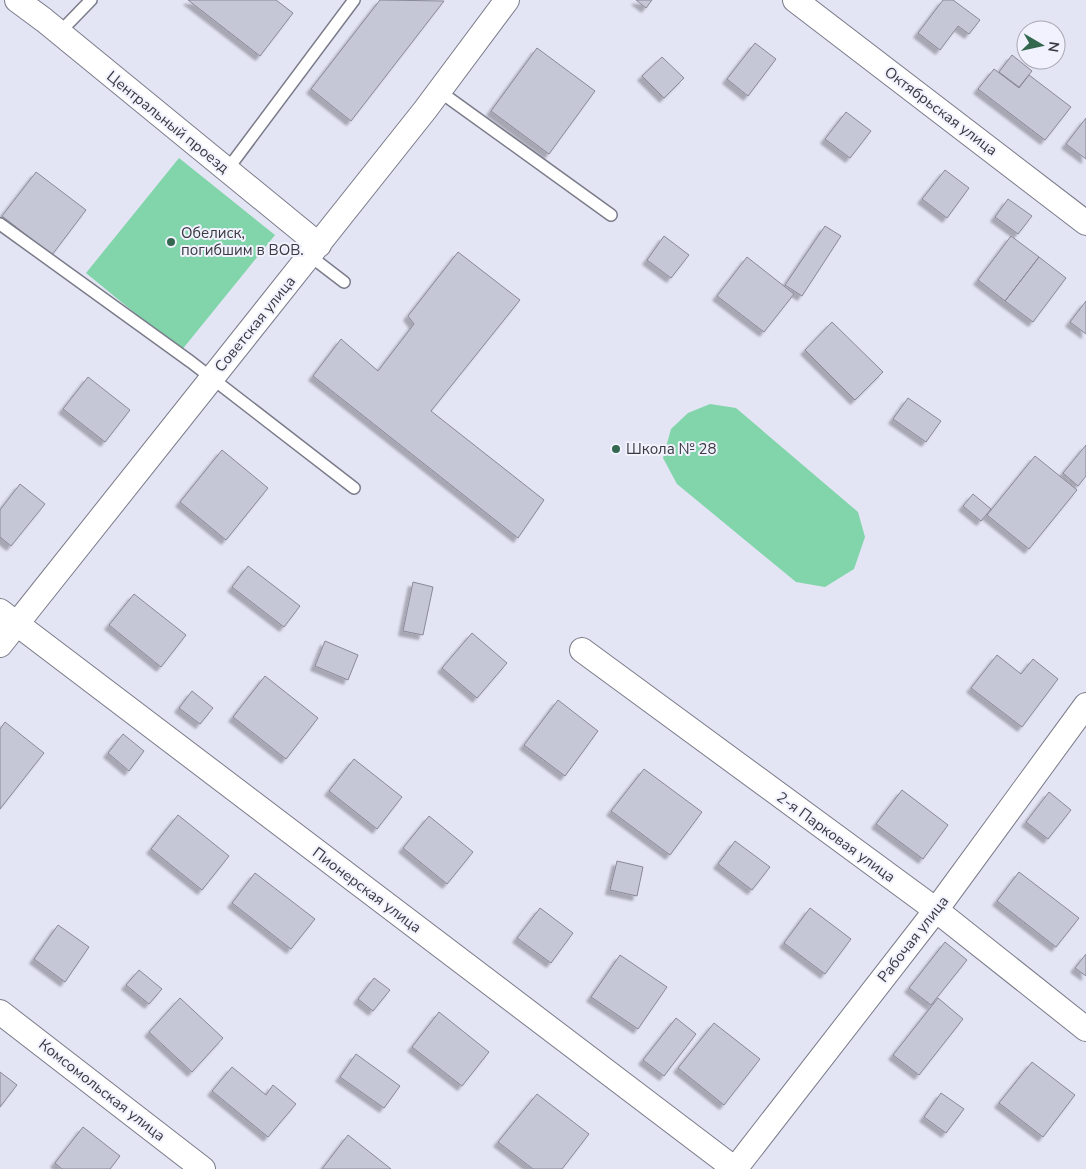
<svg xmlns="http://www.w3.org/2000/svg" width="1086" height="1169" font-family="'Nunito Sans',sans-serif">
	<style>
		.green { fill: #82d5ab }
		.building { fill: #c5c6d6; stroke: #898998; filter: url(#shadow) }
		.lines { fill: none; stroke-linecap: round; stroke-linejoin: round }
		.service-casing { stroke: #7b7c8a; stroke-width: 14 }
		.minor-casing { stroke: #7b7c8a; stroke-width: 26 }
		.service { stroke: #fff; stroke-width: 11 }
		.minor { stroke: #fff; stroke-width: 24 }
		.poi-dot { fill: #33684e; stroke: #f1f2fe; stroke-width: 2 }
		.labels { text-anchor: middle; dominant-baseline: central; stroke-width: 4; stroke-linejoin: round; paint-order: stroke }
		.street-label { font-size: 15px; fill: #3a3a40; stroke: #f1f2fe }
		.poi-label { font-size: 15px; fill: #3a3a40; stroke: #f1f2fe; text-anchor: start }
	</style>
	<defs>
		<filter id="shadow"><feDropShadow dx="-4.5" dy="4.5" stdDeviation="1" flood-color="#0004"/></filter>
	</defs>
	<rect width="100%" height="100%" fill="#e3e4f4"/>
	<path class="green" d="M179 158 275 235 181 351 86 273Z
		M710 404 736 408 858 512 865 537 854 569 825 587 796 582 677 484 663 458 671 429 688 413Z"/>
	<path class="building" d="M188 0H276L293 13 260 56Z
		M380 0 444 1 351 121 311 89Z
		M636 0H652L646 8Z
		M943 0H953L980 20 969 34 958 26 940 50 918 33Z
		M755 43 776 59 748 96 727 79Z
		M537 48 595 91 549 154 491 111Z
		M1012 55 1032 71 1019 87 999 72Z
		M662 57 684 78 664 98 642 76Z
		M994 69 1019 88 1029 75 1071 107 1045 140 978 89Z
		M846 112 871 131 850 158 825 139Z
		M1086 118V159L1066 144Z
		M945 170 969 188 947 218 922 199Z
		M36 172 86 210 52 255 2 216Z
		M1008 199 1032 216 1018 234 995 217Z
		M825 226 841 236 802 296 785 285Z
		M664 236 689 255 671 278 647 260Z
		M1011 236 1039 257 1005 301 978 280Z
		M458 252 520 300 431 411 544 500 518 538 313 376 341 339 378 371 414 324 408 316Z
		M747 257 794 294 764 332 717 296Z
		M1039 257 1066 278 1033 322 1005 301Z
		M1086 301V334L1070 322Z
		M832 322 883 372 855 400 805 350Z
		M88 377 130 410 105 442 63 409Z
		M908 398 941 421 926 442 893 419Z
		M1086 445V476L1078 486 1063 473Z
		M222 450 268 488 226 540 180 502Z
		M1035 456 1077 490 1029 549 987 515Z
		M20 484 45 504 11 546 0 537V510Z
		M973 494 991 509 981 521 963 506Z
		M248 566 300 606 284 627 232 587Z
		M413 582 433 587 423 635 403 631Z
		M134 594 186 635 161 667 109 625Z
		M472 633 507 663 477 698 442 668Z
		M325 641 358 655 348 680 315 666Z
		M997 655 1021 674 1033 659 1058 679 1022 727 971 688Z
		M265 676 318 718 286 759 233 717Z
		M192 691 213 708 200 724 179 708Z
		M558 700 598 731 565 776 524 745Z
		M5 722 44 753 0 809V729Z
		M123 734 144 751 129 771 108 753Z
		M354 759 402 797 377 829 329 791Z
		M644 769 702 812 670 855 611 811Z
		M902 790 948 825 923 859 876 824Z
		M1049 792 1071 810 1048 839 1026 822Z
		M178 815 229 856 202 890 151 849Z
		M429 816 473 852 447 884 403 848Z
		M735 841 770 867 752 890 718 864Z
		M617 861 643 867 637 896 610 890Z
		M1019 872 1079 918 1056 947 997 901Z
		M255 873 315 919 291 949 232 903Z
		M540 908 573 933 551 963 517 938Z
		M810 908 851 939 825 974 784 943Z
		M58 925 89 947 65 982 34 959Z
		M945 942 967 960 931 1005 909 988Z
		M1086 954V976L1075 968Z
		M620 955 667 987 638 1029 591 997Z
		M139 970 162 989 149 1004 126 985Z
		M374 978 390 990 373 1011 358 999Z
		M180 998 223 1038 192 1072 149 1032Z
		M938 998 963 1019 919 1075 893 1055Z
		M439 1012 489 1052 462 1086 412 1047Z
		M676 1018 696 1034 664 1076 643 1060Z
		M714 1023 760 1059 724 1105 678 1068Z
		M356 1054 400 1086 384 1108 340 1077Z
		M1032 1062 1075 1095 1043 1137 999 1103Z
		M232 1067 266 1095 273 1085 296 1104 268 1137 212 1091Z
		M0 1072 17 1085 0 1107Z
		M941 1093 964 1109 946 1133 924 1117Z
		M537 1094 589 1134 562 1169H533L498 1142Z
		M83 1127 120 1156 110 1169H62L55 1163Z
		M348 1135 391 1169H322Z"/>
	<g class="lines">
		<g class="service-casing">
			<path id="service" d="M59 33 91 0
				M439 91 611 215
				M227 170 354 0
				M0 224 191 362 354 488
				M310 256 344 282"/>
		</g>
		<g class="minor-casing">
			<path id="minor" d="M17 0 44 20 319 245
				M795 0 1086 223
				M0 611 735 1169
				M0 645 425 110 507 0
				M582 650 936 910 1086 1029
				M0 1012 203 1169
				M735 1169 936 910 1086 705"/>
		</g>
		<use href="#service" class="service"/>
		<use href="#minor" class="minor"/>
	</g>
	<g class="poi-dot">
		<circle cx="171" cy="242" r="5"/>
		<circle cx="616" cy="449" r="5"/>
	</g>
	<g class="labels">
		<g class="street-label">
			<text transform="translate(941 111) rotate(37)">Октябрьская улица</text>
			<text transform="translate(168 122) rotate(39)">Центральный проезд</text>
			<text transform="translate(255 324) rotate(-51)">Советская улица</text>
			<text transform="translate(836 837) rotate(36)">2-я Парковая улица</text>
			<text transform="translate(367 890) rotate(37)">Пионерская улица</text>
			<text transform="translate(913 939) rotate(-52)">Рабочая улица</text>
			<text transform="translate(102 1090) rotate(38)">Комсомольская улица</text>
		</g>
		<g class="poi-label">
			<text x="181" y="233">Обелиск,<tspan x="181" dy="17">погибшим в ВОВ.</tspan></text>
			<text x="626" y="449">Школа № 28</text>
		</g>
	</g>
	<g transform="translate(1041 45) rotate(99)"><circle r="24" fill="#f1f2fe" stroke="#a8a8b2"/>
	<path d="M0-4L9 19L0 12L-9 19Z" fill="#33684e"/>
	<text y="-8" font-size="14" font-weight="bold" text-anchor="middle" fill="#3a3a40">N</text>
	</g>
</svg>
